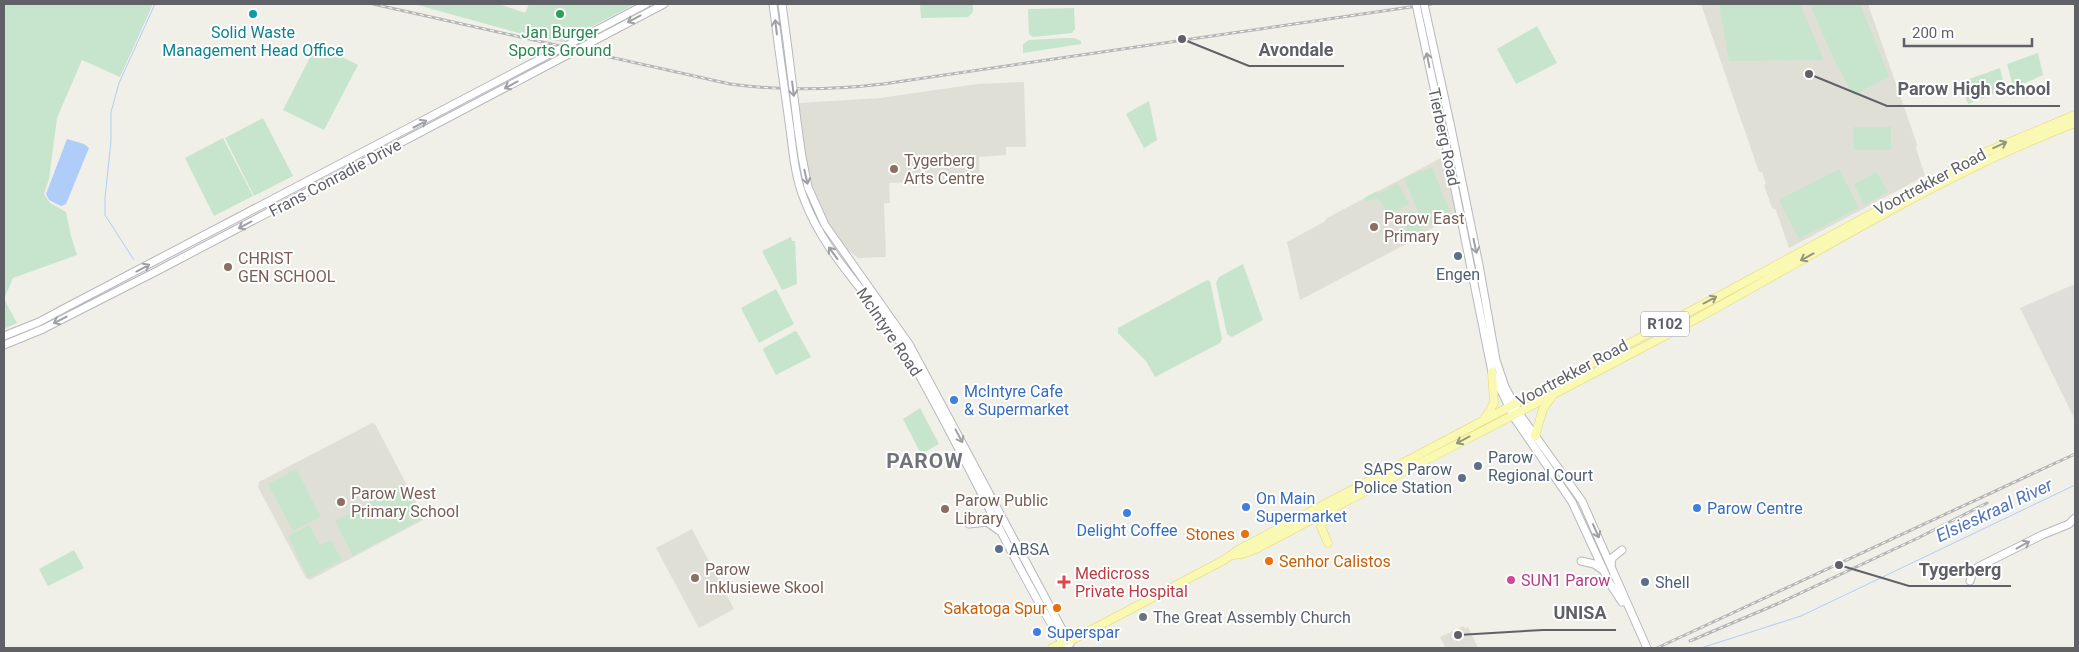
<svg xmlns="http://www.w3.org/2000/svg" width="2079" height="652" font-family="Roboto,sans-serif">
	<style>
		.industrial { fill: #dfdeda }
		.education { fill: #e0dfd6 }
		.green { fill: #c7e5cc }
		.water { fill: #b0cdf9 }
		.lines { fill: none; stroke-linecap: round; stroke-linejoin: round }
		.stream { stroke: #b0cdf9; stroke-width: 1 }
		.secondary-casing { stroke: #b6b8be; stroke-width: 9 }
		.primary-casing { stroke: #e7d86a; stroke-width: 9 }
		.secondary { stroke: #fff; stroke-width: 7 }
		.primary { stroke: #f9f9b4; stroke-width: 8 }
		.rail-casing { stroke: #b6b6b7; stroke-width: 3 }
		.rail { stroke: #fff; stroke-width: 1; stroke-dasharray: 4; stroke-linecap: butt }
		.secondary-bridge-casing { stroke: #b6b8be; stroke-width: 9; stroke-linecap: butt }
		.secondary-bridge { stroke: #fff; stroke-width: 7 }
		.oneway { stroke: #9fa0a4 }
		.oneway2 { stroke: #959682 }
		.culture-dot { fill: #0f9aa8; stroke: #fff; stroke-width: 2 }
		.leisure-dot { fill: #2e9e5b; stroke: #fff; stroke-width: 2 }
		.education-dot { fill: #8d6e63; stroke: #fff; stroke-width: 2 }
		.service-dot { fill: #5c6f8a; stroke: #fff; stroke-width: 2 }
		.shop-dot { fill: #3f7fe0; stroke: #fff; stroke-width: 2 }
		.food-dot { fill: #e8710a; stroke: #fff; stroke-width: 2 }
		.hotel-dot { fill: #d1479c; stroke: #fff; stroke-width: 2 }
		.health-dot { fill: #e0444e; stroke: #fff; stroke-width: 2 }
		.worship-dot { fill: #6b7280; stroke: #fff; stroke-width: 2 }
		.labels { text-anchor: middle; dominant-baseline: central; stroke-width: 4; stroke-linejoin: round; paint-order: stroke }
		.shield { fill: #fff; stroke: #8f9095; stroke-width: 1 }
		.shield-label { font-size: 15px; font-weight: bold; fill: #5f6167 }
		.culture-label { font-size: 16px; fill: #0d838f; stroke: #fff }
		.leisure-label { font-size: 16px; fill: #27864d; stroke: #fff }
		.street-label { font-size: 16px; fill: #5f6167; stroke: #fff }
		.education-label { font-size: 16px; fill: #785e54; stroke: #fff; text-anchor: start }
		.service-label { font-size: 16px; fill: #4e5e75; stroke: #fff; text-anchor: start }
		.shop-label { font-size: 16px; fill: #366cbe; stroke: #fff; text-anchor: start }
		.food-label { font-size: 16px; fill: #c56008; stroke: #fff; text-anchor: end }
		.health-label { font-size: 16px; fill: #be3a42; stroke: #fff; text-anchor: start }
		.hotel-label { font-size: 16px; fill: #b23c85; stroke: #fff; text-anchor: start }
		.worship-label { font-size: 16px; fill: #5b616d; stroke: #fff; text-anchor: start }
		.water-label { font-size: 18px; font-style: italic; fill: #5375bb; stroke: #fff }
		.district-label { font-size: 21px; font-weight: bold; letter-spacing: 1px; fill: #707379; stroke: #fff }
		.leader { fill: none; stroke: #5f6167; stroke-width: 2 }
		.callout-dot { fill: #5f6167; stroke: #fff; stroke-width: 2 }
		.callout-label { font-size: 18px; text-anchor: middle; font-weight: bold; fill: #5f6167; stroke: #fff; stroke-width: 4; stroke-linejoin: round; paint-order: stroke }
	</style>
	<rect width="100%" height="100%" fill="#f0efe8"/>
	<path class="industrial" d="M2075 284V420L2020 308Z"/>
	<path class="education" d="M1701 4H1868L1917 144 1916 148 1925 176 1789 248 1776 210 1772 208 1764 185 1766 184 1762 172H1759Z
		M1024 82 1026 147H1006V155L979 157 980 179 889 183 890 203H884L886 257 858 258 844 247 824 215 812 184 807 164 799 103 880 98 977 84Z
		M1441 158 1445 162 1456 212 1454 217 1409 240 1410 242 1300 300 1287 242 1324 222 1327 218Z
		M372 423 375 424 424 518 423 520 310 580 306 578 258 487 259 482Z
		M692 529 734 609 699 628 656 548Z
		M1464 626 1465 629 1468 627 1478 648H1444L1445 647 1440 637Z"/>
	<path class="green" d="M4 4H153L120 77 82 60 57 118 49 179 44 194 50 203 66 212 71 236 77 255 13 278 4 299 17 323 4 329Z
		M414 4H499L525 13 529 4H635L562 42 515 32Z
		M920 4H973V12L968 17 921 18Z
		M1719 4H1800L1824 60 1729 61Z
		M1810 4H1860L1889 76 1854 96 1834 60Z
		M1074 8 1075 29 1072 33 1033 37 1029 34 1028 9Z
		M1537 26 1557 63 1516 84 1497 49Z
		M1065 38H1074L1081 41V44L1023 53V44L1029 40Z
		M317 44 358 65 324 130 283 110Z
		M2038 53 2043 75 2016 87 2013 86 2007 64Z
		M2000 68 2004 86 2003 90 1968 104 1961 82Z
		M1149 101 1157 140 1144 148 1126 114Z
		M263 118 293 176 254 196 225 138Z
		M1853 127H1891V150H1854Z
		M223 138 253 196 214 216 185 158Z
		M1432 167 1451 215 1424 226 1404 178Z
		M1839 169 1859 208 1799 239 1779 200Z
		M1877 172 1888 192 1864 205 1854 184Z
		M1398 183 1409 204 1388 215 1379 199 1365 201 1364 198 1377 191 1378 194Z
		M1411 210 1422 231 1410 237 1399 216Z
		M791 237 792 241H795L797 284 782 290 762 251Z
		M1243 264 1263 320 1232 337 1227 334 1216 283 1219 277Z
		M1207 280 1210 281 1222 339 1220 343 1155 377 1146 361 1118 333V328Z
		M776 289 794 324 759 343 741 308Z
		M795 331 797 332 811 357 776 375 763 350 764 348Z
		M920 408 939 444 921 454 903 419Z
		M296 469 321 517 293 531 268 484Z
		M403 484 422 519 353 556 335 521Z
		M309 525 320 545 331 540 342 560 308 578 288 536Z
		M74 550 84 568 48 586 39 569Z"/>
	<path class="water" d="M67 139 84 144 89 148 66 204 61 206 49 200 46 194Z"/>
	<g class="lines">
		<path class="stream" d="M134 260 105 215V198L111 141V112L119 83 155 4
			M1701 648 1801 616 2075 485"/>
		<g class="secondary-casing">
			<path id="secondary" d="M773 4 779 50
				M782 4 788 49
				M593 32 646 4
				M605 35 664 4
				M1450 123 1479 265 1496 360 1505 387 1521 416 1582 501 1647 648
				M1442 125 1492 372 1515 419 1572 502 1609 582 1622 602
				M790 129C793 152 795 177 804 199 825 256 872 296 903 347 961 444 1005 550 1065 647
				M798 129 802 157 808 187 825 225 909 344 1070 644
				M4 336 39 322 67 307 542 58
				M4 345 43 329 157 271 554 62
				M969 524 987 522 998 530
				M1581 561 1594 564 1604 571
				M1611 566 1612 558 1622 550
				M1970 581 1973 572 1978 567 2042 535 2069 524 2075 518"/>
		</g>
		<g class="primary-casing">
			<path id="primary" d="M1485 418 1494 403 1492 372
				M1535 436 1543 409 1553 395
				M1328 512 1321 527 1328 543
				M1233 555 1242 554 1256 549C1402 471 1550 398 1696 319 1821 251 1942 174 2075 123
				M1052 648 1068 640 1074 639 1224 560 1238 550 1721 295 1986 152 2075 115"/>
		</g>
		<use href="#secondary" class="secondary"/>
		<use href="#primary" class="primary"/>
		<g class="rail-casing">
			<path id="rail" d="M373 4 730 84C782 91 832 90 883 84L1431 4
				M1690 641 1777 604 1918 538 1987 503
				M1657 648 2075 454"/>
		</g>
		<use href="#rail" class="rail"/>
		<g class="secondary-bridge-casing">
			<path id="secondary-bridge" d="M1416 4 1442 125
				M1424 4 1450 123
				M788 49 798 129
				M779 50 790 129
				M542 58 593 32
				M554 62 605 35"/>
		</g>
		<use href="#secondary-bridge" class="secondary-bridge"/>
	</g>
	<defs><path id="oneway-shaft" d="M-6 0H5M1.5-3L5.5 0L1.5 3" fill="none" stroke-width="1.6" stroke-linecap="round" stroke-linejoin="round" transform="scale(1.25)"/></defs>
	<g class="oneway">
		<use href="#oneway-shaft" transform="translate(634 19) rotate(152)"/>
		<use href="#oneway-shaft" transform="translate(776 27) rotate(-97)"/>
		<use href="#oneway-shaft" transform="translate(1428 60) rotate(-101)"/>
		<use href="#oneway-shaft" transform="translate(511 85) rotate(152)"/>
		<use href="#oneway-shaft" transform="translate(793 89) rotate(83)"/>
		<use href="#oneway-shaft" transform="translate(420 124) rotate(-28)"/>
		<use href="#oneway-shaft" transform="translate(806 177) rotate(77)"/>
		<use href="#oneway-shaft" transform="translate(245 225) rotate(152)"/>
		<use href="#oneway-shaft" transform="translate(1475 246) rotate(78)"/>
		<use href="#oneway-shaft" transform="translate(833 253) rotate(-126)"/>
		<use href="#oneway-shaft" transform="translate(143 268) rotate(-28)"/>
		<use href="#oneway-shaft" transform="translate(60 320) rotate(153)"/>
		<use href="#oneway-shaft" transform="translate(959 436) rotate(62)"/>
		<use href="#oneway-shaft" transform="translate(1596 531) rotate(66)"/>
		<use href="#oneway-shaft" transform="translate(2023 545) rotate(-29)"/>
	</g>
	<g class="oneway2">
		<use href="#oneway-shaft" transform="translate(2000 145) rotate(-25)"/>
		<use href="#oneway-shaft" transform="translate(1807 257) rotate(151)"/>
		<use href="#oneway-shaft" transform="translate(1710 300) rotate(-28)"/>
		<use href="#oneway-shaft" transform="translate(1463 440) rotate(152)"/>
	</g>
	<circle class="culture-dot" cx="253" cy="14" r="5"/>
	<circle class="leisure-dot" cx="560" cy="14" r="5"/>
	<g class="education-dot">
		<circle cx="894" cy="169" r="5"/>
		<circle cx="1374" cy="227" r="5"/>
		<circle cx="228" cy="267" r="5"/>
		<circle cx="341" cy="502" r="5"/>
		<circle cx="945" cy="509" r="5"/>
		<circle cx="695" cy="578" r="5"/>
	</g>
	<g class="service-dot">
		<circle cx="1458" cy="256" r="5"/>
		<circle cx="1478" cy="466" r="5"/>
		<circle cx="1462" cy="478" r="5"/>
		<circle cx="999" cy="549" r="5"/>
		<circle cx="1645" cy="582" r="5"/>
	</g>
	<g class="shop-dot">
		<circle cx="954" cy="400" r="5"/>
		<circle cx="1246" cy="507" r="5"/>
		<circle cx="1697" cy="508" r="5"/>
		<circle cx="1127" cy="513" r="5"/>
		<circle cx="1037" cy="632" r="5"/>
	</g>
	<g class="food-dot">
		<circle cx="1245" cy="534" r="5"/>
		<circle cx="1269" cy="561" r="5"/>
		<circle cx="1057" cy="608" r="5"/>
	</g>
	<circle class="hotel-dot" cx="1511" cy="580" r="5"/>
	<path class="health-dot" d="M1061.5 574.5h5v5h5v5h-5v5h-5v-5h-5v-5h5z"/>
	<circle class="worship-dot" cx="1143" cy="617" r="5"/>
	<g class="labels">
		<rect class="shield" x="1641" y="311.5" width="48" height="25" rx="4"/>
		<g class="shield-label">
			<text x="1665" y="324">R102</text>
		</g>
		<g class="culture-label">
			<text x="253" y="32">Solid Waste<tspan x="253" dy="18">Management Head Office</tspan></text>
		</g>
		<g class="leisure-label">
			<text x="560" y="32">Jan Burger<tspan x="560" dy="18">Sports Ground</tspan></text>
		</g>
		<g class="street-label">
			<text transform="translate(1444 137) rotate(78)">Tierberg Road</text>
			<text transform="translate(335 178) rotate(-28)">Frans Conradie Drive</text>
			<text transform="translate(1930 182) rotate(-28)">Voortrekker Road</text>
			<text transform="translate(889 332) rotate(56)">McIntyre Road</text>
			<text transform="translate(1572 373) rotate(-28)">Voortrekker Road</text>
		</g>
		<g class="education-label">
			<text x="904" y="160">Tygerberg<tspan x="904" dy="18">Arts Centre</tspan></text>
			<text x="1384" y="218">Parow East<tspan x="1384" dy="18">Primary</tspan></text>
			<text x="238" y="258">CHRIST<tspan x="238" dy="18">GEN SCHOOL</tspan></text>
			<text x="351" y="493">Parow West<tspan x="351" dy="18">Primary School</tspan></text>
			<text x="955" y="500">Parow Public<tspan x="955" dy="18">Library</tspan></text>
			<text x="705" y="569">Parow<tspan x="705" dy="18">Inklusiewe Skool</tspan></text>
		</g>
		<g class="service-label">
			<text x="1458" y="274" text-anchor="middle">Engen</text>
			<text x="1488" y="457">Parow<tspan x="1488" dy="18">Regional Court</tspan></text>
			<text x="1452" y="469" text-anchor="end">SAPS Parow<tspan x="1452" dy="18">Police Station</tspan></text>
			<text x="1009" y="549">ABSA</text>
			<text x="1655" y="582">Shell</text>
		</g>
		<g class="shop-label">
			<text x="964" y="391">McIntyre Cafe<tspan x="964" dy="18">&amp; Supermarket</tspan></text>
			<text x="1256" y="498">On Main<tspan x="1256" dy="18">Supermarket</tspan></text>
			<text x="1707" y="508">Parow Centre</text>
			<text x="1127" y="530" text-anchor="middle">Delight Coffee</text>
			<text x="1047" y="632">Superspar</text>
		</g>
		<g class="food-label">
			<text x="1235" y="534">Stones</text>
			<text x="1279" y="561" text-anchor="start">Senhor Calistos</text>
			<text x="1047" y="608">Sakatoga Spur</text>
		</g>
		<g class="health-label">
			<text x="1075" y="573">Medicross<tspan x="1075" dy="18">Private Hospital</tspan></text>
		</g>
		<g class="hotel-label">
			<text x="1521" y="580">SUN1 Parow</text>
		</g>
		<g class="worship-label">
			<text x="1153" y="617">The Great Assembly Church</text>
		</g>
		<g class="water-label">
			<text transform="translate(1994 510) rotate(-25)">Elsieskraal River</text>
		</g>
		<g class="district-label">
			<text x="925" y="461">PAROW</text>
		</g>
	</g>
	<path class="leader" d="M1182 39L1249 66H1344M1809 74L1887 106H2060M1839 565L1909 586H2011M1458 635L1543 630H1616"/>
	<g class="callout-dot">
		<circle cx="1182" cy="39" r="5"/>
		<circle cx="1809" cy="74" r="5"/>
		<circle cx="1839" cy="565" r="5"/>
		<circle cx="1458" cy="635" r="5"/>
	</g>
	<g class="callout-label">
		<text x="1296" y="56">Avondale</text>
		<text x="1974" y="95">Parow High School</text>
		<text x="1960" y="576">Tygerberg</text>
		<text x="1580" y="619">UNISA</text>
	</g>
	<rect width="2079" height="652" fill="none" stroke="#5f6167" stroke-width="10"/>
	<path d="M1904 38v8h128v-8" fill="none" stroke="#5f6167" stroke-width="2.5"/>
	<text x="1912" y="38" font-size="15" fill="#5f6167" stroke="#ffffff" stroke-width="4" paint-order="stroke">200 m</text>
</svg>
